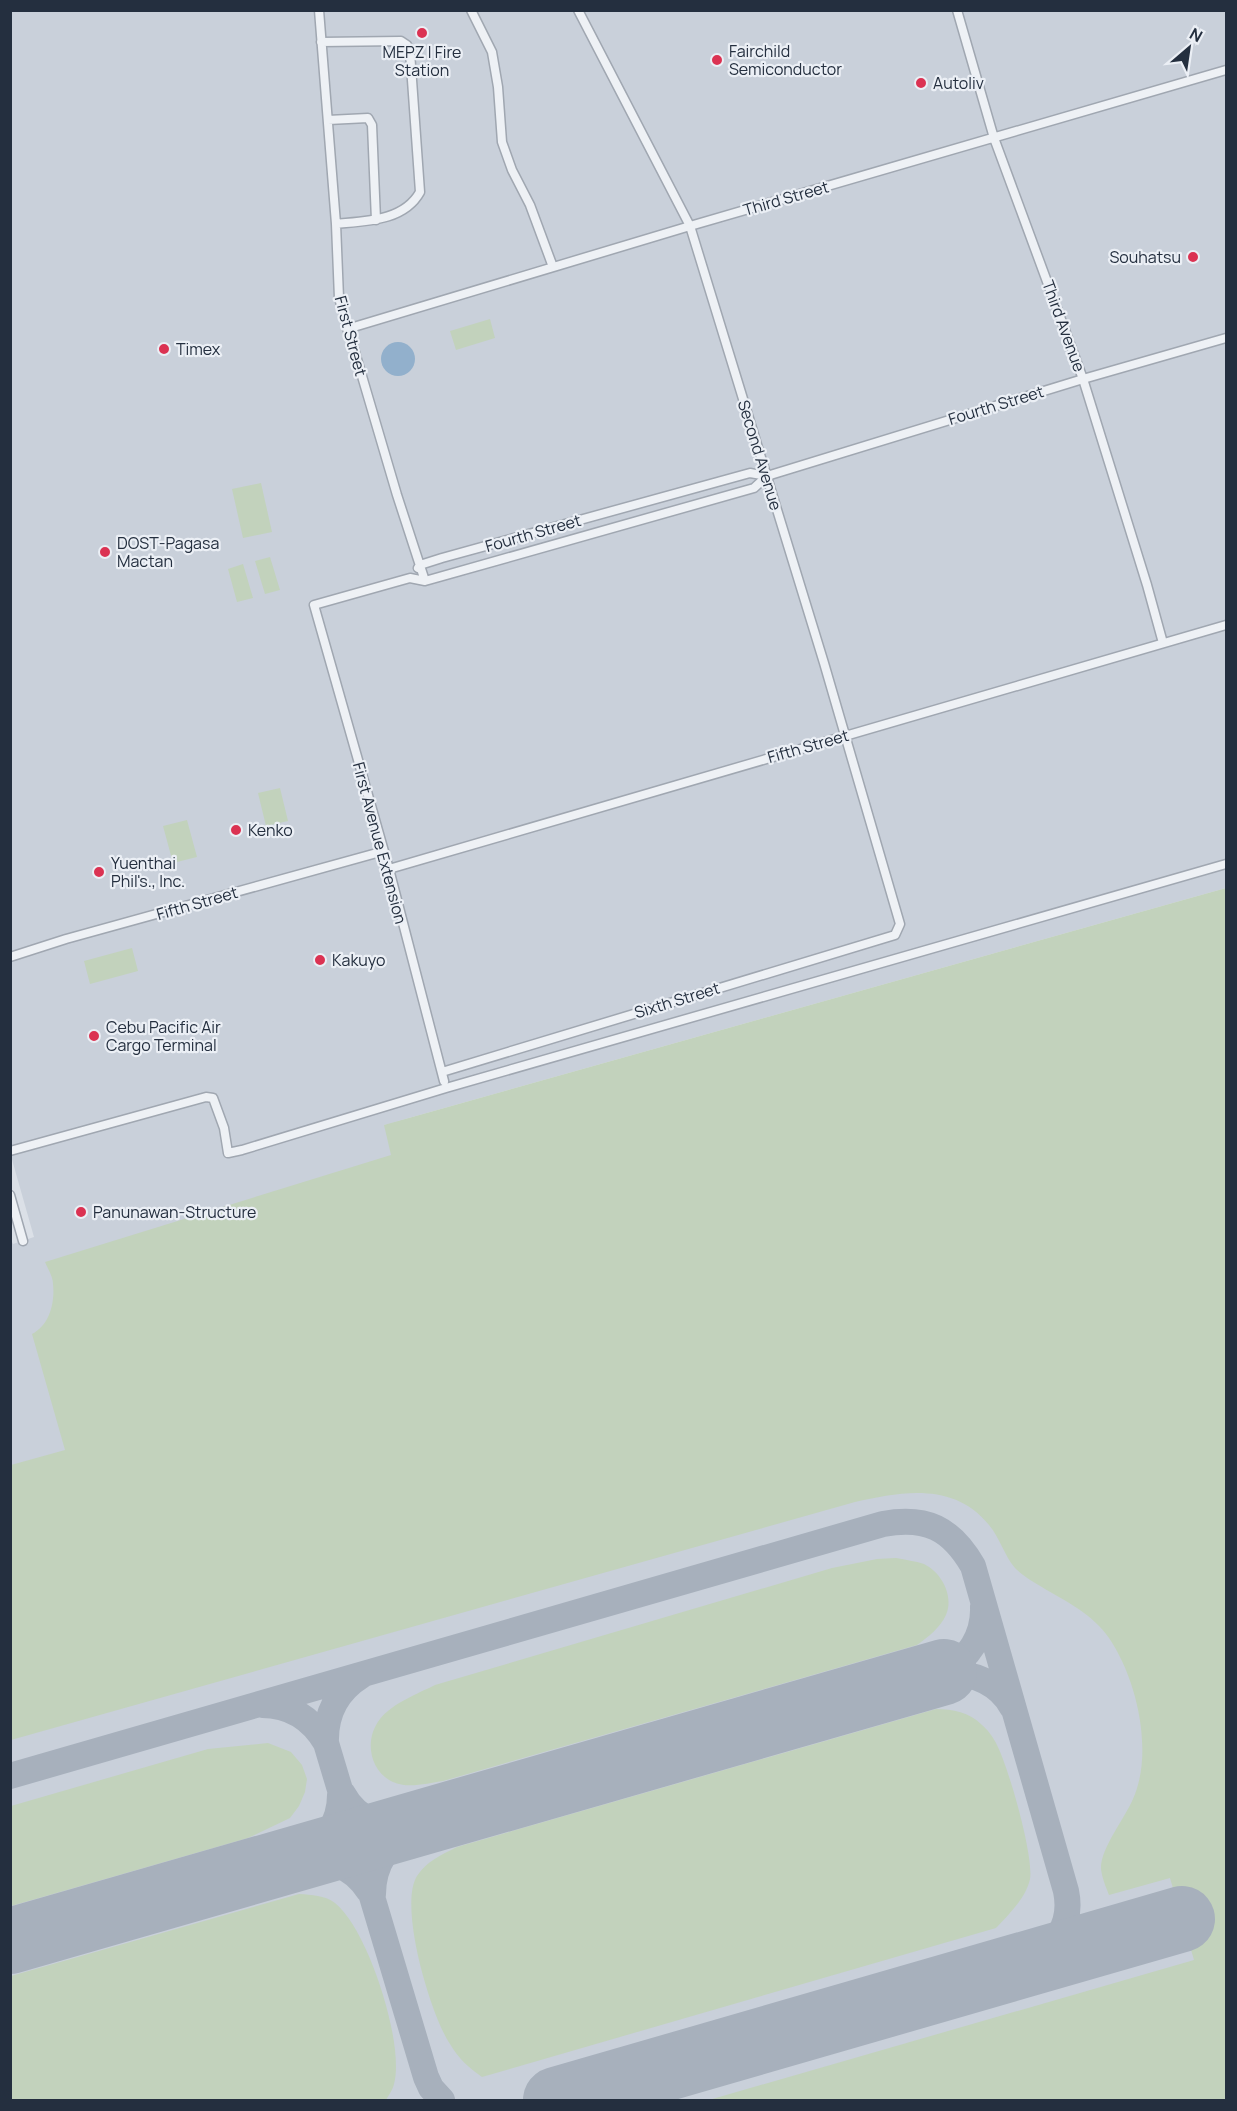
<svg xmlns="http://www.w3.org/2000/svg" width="1237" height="2111" font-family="Manrope,sans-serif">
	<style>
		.built { fill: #c9d0da }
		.green { fill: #c2d2bc }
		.water { fill: #92b0cc }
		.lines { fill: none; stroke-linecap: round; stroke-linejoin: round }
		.taxiway { stroke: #a7b0bc; stroke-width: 26 }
		.runway { stroke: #a7b0bc; stroke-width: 66 }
		.street-casing { stroke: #a0a7b1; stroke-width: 11 }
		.street { stroke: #eef1f5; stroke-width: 8 }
		.poi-dot { fill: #db3252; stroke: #ebeff5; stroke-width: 2 }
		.labels { text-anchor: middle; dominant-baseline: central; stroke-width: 4.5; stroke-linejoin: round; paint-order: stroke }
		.poi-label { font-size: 16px; fill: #242f3f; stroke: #ebeff5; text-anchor: start }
		.street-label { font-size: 16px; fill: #242f3f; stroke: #ebeff5 }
	</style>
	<rect width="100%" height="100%" fill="#dbe0e7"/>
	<path class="built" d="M11 11H1226V888L384 1125 1226 899V2100H11L10 1238 13 1244 34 1237 11 1156Z"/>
	<path class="green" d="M490 319 495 338 456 350 450 331Z
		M261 483 272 532 243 538 232 489Z
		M270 557 280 590 265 594 255 561Z
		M243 564 253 598 237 602 228 569Z
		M280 788 288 821 266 826 258 793Z
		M187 820 197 857 173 863 163 826Z
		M1226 888V2100H709L1194 1960 1170 1878 1109 1895C1106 1887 1102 1878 1101 1869 1100 1849 1125 1818 1133 1799 1154 1752 1137 1679 1109 1638 1093 1615 1068 1602 1045 1589 1034 1582 1024 1577 1015 1568 1004 1555 1000 1538 989 1525 955 1482 902 1491 855 1502L11 1740V1465L65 1450 32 1334C50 1325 55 1302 53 1284 53 1277 48 1269 45 1262L391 1155 384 1125Z
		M132 948 138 971 90 984 84 961Z
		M896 1558C906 1560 915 1561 924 1564 942 1573 954 1596 946 1615 940 1628 928 1637 917 1645L443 1781C428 1783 408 1789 393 1782 369 1771 364 1739 380 1719 393 1703 417 1694 435 1685L832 1568 877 1559Z
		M936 1709C953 1709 969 1712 982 1725 987 1729 993 1737 996 1743 1008 1765 1034 1856 1030 1879 1026 1898 1009 1914 996 1928L482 2077C469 2068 458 2058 450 2044 431 2016 398 1906 417 1876 427 1861 441 1855 457 1847Z
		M268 1743 291 1752 302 1765 307 1779 305 1792 299 1806 290 1818 248 1838 11 1906V1806L208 1749Z
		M299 1894C312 1895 324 1895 335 1903 368 1929 405 2044 394 2084 393 2089 389 2095 386 2100H11V1976Z"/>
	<path class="water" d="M381 359a17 17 0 1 1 34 0a17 17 0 1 1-34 0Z"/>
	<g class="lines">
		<path class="taxiway" d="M944 1672C969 1659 984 1635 983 1607
			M944 1672C972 1673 998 1681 1012 1707
			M262 1705C291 1705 312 1719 326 1743L426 2077 431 2088 442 2100
			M326 1743C325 1715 337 1691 361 1676
			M10 1776 883 1524C926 1516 951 1528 973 1566L1066 1891C1073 1924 1055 1949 1026 1964
			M343 1794C357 1820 385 1831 414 1825
			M299 1858C327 1858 352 1865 368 1890
			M299 1858C324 1846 340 1823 340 1795
			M373 1894C373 1863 389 1843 414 1825"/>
		<path class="runway" d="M10 1941 944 1672
			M556 2100 1182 1919"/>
		<g class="street-casing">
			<path id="street" d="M319 10 336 224 339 298 397 495 425 581
				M471 10 492 52 498 87 502 142 512 170 530 205 553 267
				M957 10 994 138 1083 379 1147 585 1163 643
				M321 42 401 41 407 45 410 52 420 192C404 221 366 221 336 224
				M328 120 368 118 372 125 376 220
				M347 329 690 226 1226 70
				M418 568 420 565 442 558 750 473 767 476
				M389 869 1226 625
				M10 957 66 939 384 851
				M442 1072 895 935 900 924 824 663 690 226 578 10
				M444 1081 389 869 314 605 410 578 425 581 754 488 767 476 1083 379 1226 338
				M10 1151 206 1097 213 1098 224 1128 228 1153 242 1150 446 1088 1226 864
				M10 1195 23 1241"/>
		</g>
		<use href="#street" class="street"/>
	</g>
	<g class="poi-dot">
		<circle cx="422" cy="33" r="6"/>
		<circle cx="717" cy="60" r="6"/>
		<circle cx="921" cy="83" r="6"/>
		<circle cx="1193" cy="257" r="6"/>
		<circle cx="164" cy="349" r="6"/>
		<circle cx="105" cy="552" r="6"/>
		<circle cx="236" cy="830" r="6"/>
		<circle cx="99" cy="872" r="6"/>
		<circle cx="320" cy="960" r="6"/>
		<circle cx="94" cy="1036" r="6"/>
		<circle cx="81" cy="1212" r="6"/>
	</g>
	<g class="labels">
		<g class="poi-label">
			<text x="729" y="51">Fairchild<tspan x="729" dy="18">Semiconductor</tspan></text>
			<text x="422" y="52" text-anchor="middle">MEPZ I Fire<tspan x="422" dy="18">Station</tspan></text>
			<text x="933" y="83">Autoliv</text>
			<text x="1181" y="257" text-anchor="end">Souhatsu</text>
			<text x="176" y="349">Timex</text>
			<text x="117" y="543">DOST-Pagasa<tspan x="117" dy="18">Mactan</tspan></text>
			<text x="248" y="830">Kenko</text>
			<text x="111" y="863">Yuenthai<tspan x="111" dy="18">Phil's., Inc.</tspan></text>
			<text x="332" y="960">Kakuyo</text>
			<text x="106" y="1027">Cebu Pacific Air<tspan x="106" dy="18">Cargo Terminal</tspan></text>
			<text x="93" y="1212">Panunawan-Structure</text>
		</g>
		<g class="street-label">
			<text transform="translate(786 198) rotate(-16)">Third Street</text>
			<text transform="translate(1064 326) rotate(70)">Third Avenue</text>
			<text transform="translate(351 336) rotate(75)">First Street</text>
			<text transform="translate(996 405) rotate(-17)">Fourth Street</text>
			<text transform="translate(760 455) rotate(73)">Second Avenue</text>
			<text transform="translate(533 533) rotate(-16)">Fourth Street</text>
			<text transform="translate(808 746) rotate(-16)">Fifth Street</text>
			<text transform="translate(380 843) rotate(75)">First Avenue Extension</text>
			<text transform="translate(197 903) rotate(-16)">Fifth Street</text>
			<text transform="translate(677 1000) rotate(-17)">Sixth Street</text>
		</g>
	</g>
	<rect width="1237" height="2111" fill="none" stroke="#242f3f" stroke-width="24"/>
	<g transform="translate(1189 48) rotate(29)" stroke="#ebeff5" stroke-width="4.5" paint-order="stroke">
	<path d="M0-4.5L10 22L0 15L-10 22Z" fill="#242f3f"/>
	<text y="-9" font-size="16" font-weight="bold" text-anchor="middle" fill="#242f3f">N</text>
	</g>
</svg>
